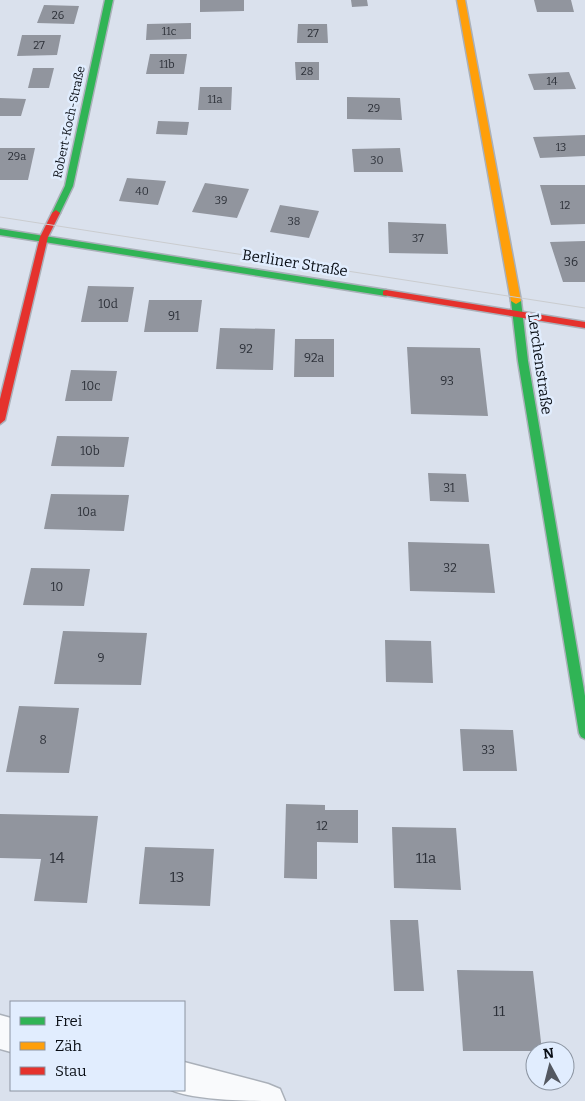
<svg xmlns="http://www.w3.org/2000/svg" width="585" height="1101" font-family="Bitter,serif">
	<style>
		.building { fill: #91959e }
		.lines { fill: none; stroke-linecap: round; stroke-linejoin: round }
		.street-casing { stroke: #aab0b9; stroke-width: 3 }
		.fast-casing { stroke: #aab0b9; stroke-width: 3 }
		.slow-casing { stroke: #aab0b9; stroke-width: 3 }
		.jam-casing { stroke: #aab0b9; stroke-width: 3 }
		.street { fill: #f9fafc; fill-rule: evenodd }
		.fast { fill: #30b455; fill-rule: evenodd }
		.slow { fill: #ff9f0a; fill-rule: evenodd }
		.jam { fill: #e5322d; fill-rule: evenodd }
		.tram { stroke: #cacccf; stroke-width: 1 }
		.labels { text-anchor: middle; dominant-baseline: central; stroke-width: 5; stroke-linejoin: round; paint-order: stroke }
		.far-number-label { font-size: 11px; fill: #2c3038 }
		.far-street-label { font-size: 12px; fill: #0a0f16; stroke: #e1edfe }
		.number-label { font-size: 12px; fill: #2c3038 }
		.street-label { font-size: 15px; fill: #0a0f16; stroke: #e1edfe }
		.near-number-label { font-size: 15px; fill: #2c3038 }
	</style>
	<rect width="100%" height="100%" fill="#dae1ed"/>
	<path class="building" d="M200 0H244V11L200 12Z
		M351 0H367L368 6 352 7Z
		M534 0H571L574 12H537Z
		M44 5 79 6 74 24 37 23Z
		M191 23V39L146 40 147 24Z
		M298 24H327L328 43H297Z
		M22 35H61L57 55 17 56Z
		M150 54H187L184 74H146Z
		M295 62H319V80H296Z
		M33 68H54L49 88H28Z
		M569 72 576 89 534 90 528 74Z
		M200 87H232L231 110H198Z
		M347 97 400 98 402 120 347 119Z
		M0 98 26 99 21 116H0Z
		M158 121 189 122 187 135 156 134Z
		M585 135V156L540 158 533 137Z
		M0 148H35L28 180H0Z
		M400 148 403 172H354L352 149Z
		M127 178 166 181 158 205 119 201Z
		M205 183 249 189 237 218 192 212Z
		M540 185H585V224L551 225Z
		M280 205 319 211 309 238 270 232Z
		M388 222 446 224 448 254 389 253Z
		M585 241V282H563L550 242Z
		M88 286 134 287 128 322H81Z
		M149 300H202L198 332H144Z
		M220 328 275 329 273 370 216 369Z
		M295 339H334V377H294Z
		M407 347 480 348 488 416 411 414Z
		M71 370 117 371 112 401H65Z
		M57 436 129 437 124 467 51 466Z
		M428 473 466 474 469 502 430 501Z
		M51 494 129 495 124 531 44 529Z
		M408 542 489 544 495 593 410 591Z
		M31 568 90 569 84 606 23 605Z
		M63 631 147 633 141 685 54 684Z
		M385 640 431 641 433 683 386 682Z
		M19 706 79 708 69 773 6 772Z
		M460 729 513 730 517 771H463Z
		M286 804 325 805V810H358V843L317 842V879L284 878Z
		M0 814 98 816 87 903 34 901 41 859 0 858Z
		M392 827 456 828 461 890 394 888Z
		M145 847 214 849 210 906 139 904Z
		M390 920H418L424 991H394Z
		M457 970 533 971 542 1051H463Z"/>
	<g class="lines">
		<g class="street-casing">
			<path id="street" d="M0 1015 11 1018V1052L0 1049Z
				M184 1062 268 1084 280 1089 285 1101C255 1101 196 1101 171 1090H184Z"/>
		</g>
		<g class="fast-casing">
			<path id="fast" d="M105 0H113L73 186 60 213 56 216 52 213 65 186Z
				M0 229 386 290 391 293 386 296 0 235Z
				M516 298 521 301 528 361 585 696V739L581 737 579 733 518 361 511 301Z"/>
		</g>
		<g class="slow-casing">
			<path id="slow" d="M457 0H465L521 301 516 304 511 301Z"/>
		</g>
		<g class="jam-casing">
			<path id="jam" d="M56 210 60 213 48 237 5 420 0 424V399L40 237 52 213Z
				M386 290 585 322V328L383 295V291Z"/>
		</g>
		<use href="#street" class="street"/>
		<use href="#fast" class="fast"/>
		<use href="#slow" class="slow"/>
		<use href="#jam" class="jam"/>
		<path class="tram" d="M0 217 585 308"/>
	</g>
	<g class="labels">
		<g class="far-number-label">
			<text x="58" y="15">26</text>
			<text x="169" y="31">11c</text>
			<text x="313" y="33">27</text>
			<text x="39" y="45">27</text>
			<text x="167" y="64">11b</text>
			<text x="307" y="71">28</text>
			<text x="552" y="81">14</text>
			<text x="215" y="99">11a</text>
			<text x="374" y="108">29</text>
			<text x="561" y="147">13</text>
			<text x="17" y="156">29a</text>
			<text x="377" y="160">30</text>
			<text x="142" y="191">40</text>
			<text x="221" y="200">39</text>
			<text x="565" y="205">12</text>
			<text x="294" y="221">38</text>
			<text x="418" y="238">37</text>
		</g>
		<g class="far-street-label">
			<text transform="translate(69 122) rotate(-78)">Robert-Koch-Straße</text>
		</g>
		<g class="number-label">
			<text x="571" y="262">36</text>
			<text x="108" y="304">10d</text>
			<text x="174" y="316">91</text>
			<text x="246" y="349">92</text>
			<text x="314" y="358">92a</text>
			<text x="447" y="381">93</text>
			<text x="91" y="386">10c</text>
			<text x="90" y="451">10b</text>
			<text x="449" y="488">31</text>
			<text x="87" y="512">10a</text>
			<text x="450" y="568">32</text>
			<text x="57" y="587">10</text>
			<text x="101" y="658">9</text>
			<text x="43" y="740">8</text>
			<text x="488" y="750">33</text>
			<text x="322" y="826">12</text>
		</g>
		<g class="street-label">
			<text transform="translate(295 263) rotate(9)">Berliner Straße</text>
			<text transform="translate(540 364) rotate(82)">Lerchenstraße</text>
		</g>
		<g class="near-number-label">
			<text x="57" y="858">14</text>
			<text x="426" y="858">11a</text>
			<text x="177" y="877">13</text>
			<text x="499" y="1011">11</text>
		</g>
	</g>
	<rect x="10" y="1001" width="175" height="90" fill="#e1edfe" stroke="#8b94a1"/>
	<rect x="20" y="1017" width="25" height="8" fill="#30b455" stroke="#8b94a1"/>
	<text x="55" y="1026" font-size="15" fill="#0a0f16">Frei</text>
	<rect x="20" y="1042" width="25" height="8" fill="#ff9f0a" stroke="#8b94a1"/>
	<text x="55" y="1051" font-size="15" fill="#0a0f16">Zäh</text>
	<rect x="20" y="1067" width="25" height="8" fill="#e5322d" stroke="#8b94a1"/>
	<text x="55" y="1076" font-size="15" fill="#0a0f16">Stau</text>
	<g transform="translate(550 1066) rotate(353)"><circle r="24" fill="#e1edfe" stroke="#8b94a1"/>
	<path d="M0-4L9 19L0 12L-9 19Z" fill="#535861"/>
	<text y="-8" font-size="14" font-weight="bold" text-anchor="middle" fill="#0a0f16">N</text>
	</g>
</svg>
